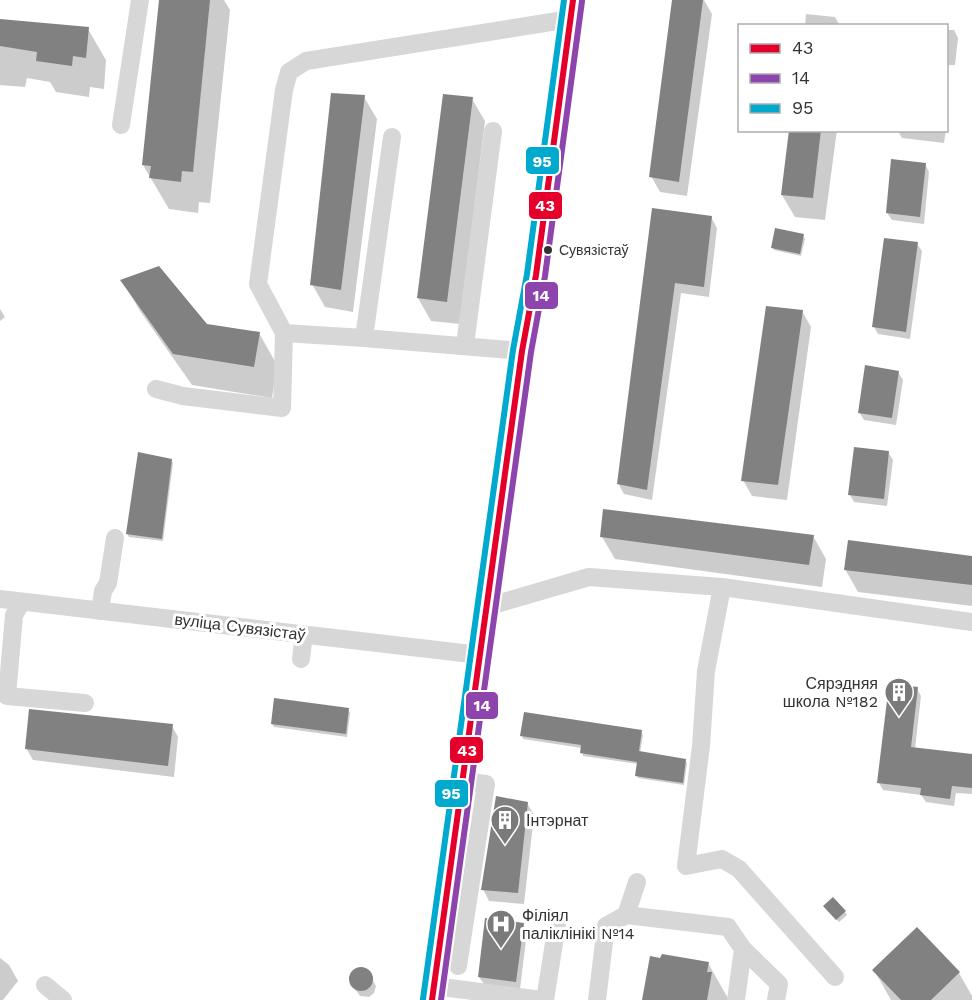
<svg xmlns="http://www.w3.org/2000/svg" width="972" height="1000" font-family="'Work Sans',sans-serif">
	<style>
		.shadow { fill: #0003 }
		.building { fill: #818181 }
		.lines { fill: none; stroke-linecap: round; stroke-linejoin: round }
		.minor { stroke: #d7d7d7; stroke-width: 18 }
		.bus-1-casing { stroke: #fff; stroke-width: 10 }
		.bus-2-casing { stroke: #fff; stroke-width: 10 }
		.bus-3-casing { stroke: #fff; stroke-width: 10 }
		.bus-1 { stroke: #e4002b; stroke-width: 6 }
		.bus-2 { stroke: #8e44ad; stroke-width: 6 }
		.bus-3 { stroke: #00a9ce; stroke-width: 6 }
		.bus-dot { fill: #333; stroke: #fff; stroke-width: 2 }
		.labels { text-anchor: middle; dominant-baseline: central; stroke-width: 6; stroke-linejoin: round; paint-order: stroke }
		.bus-label { font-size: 14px; fill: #333; stroke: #fff; text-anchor: start }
		.street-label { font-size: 16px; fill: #333; stroke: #fff }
		.poi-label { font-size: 16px; fill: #333; stroke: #fff; text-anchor: start }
		.line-badge { stroke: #fff; stroke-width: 2 }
		.badge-label { font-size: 16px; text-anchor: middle; font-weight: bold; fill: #fff }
	</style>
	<rect width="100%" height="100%" fill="#fff"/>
	<path class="shadow" d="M160 0H224L230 10 210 203 199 202 198 213 169 209 143 165Z
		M673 0H704L712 14 687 196 660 192 651 176Z
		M806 14 835 17 840 26H805Z
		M0 20 88 29 106 60 104 89 90 87 89 97 56 92 50 82 27 78 25 87 0 85Z
		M946 30H954L958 38 955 65H948L946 82Z
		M444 96 472 99 485 121 460 324 431 321 418 298Z
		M364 97 377 119 353 312 325 307 312 284Z
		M791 130H837L825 220 795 217 782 195Z
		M946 130 944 143 902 138 898 131Z
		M925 164 929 172 924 224 892 220 887 213Z
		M653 210 711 217 717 228 709 297 681 293 652 500 624 494 618 483Z
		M803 236 805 239 801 256 774 250 773 247Z
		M917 244 922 251 910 339 878 334 874 327Z
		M122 280 206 325 259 333 277 365 272 398 192 385 140 311Z
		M0 309 5 317 0 321Z
		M802 311 811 327 787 500 752 496 743 480Z
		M898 372 903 380 896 425 864 420 859 412Z
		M888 452 893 460 887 506 854 502 850 495Z
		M171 460 173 463 163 541 129 537 127 534Z
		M813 536 826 559 822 587 615 559 602 537Z
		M972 557V606L858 592 845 569Z
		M917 689 921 696 915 749 972 756V794L956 793 954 806 926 802 921 795 883 790 879 783Z
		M348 709 350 713 347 737 274 727 272 724Z
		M172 726 178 737 174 777 33 760 26 748Z
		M641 732 643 735 640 753 685 760 687 763 684 785 638 778 637 775 638 764 583 756 582 748 523 739 522 735Z
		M527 803 534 815 524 904 489 901 483 889Z
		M827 910 845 912 847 915 839 922Z
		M523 924 527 932 520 989 484 984 479 977Z
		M0 958 9 965 18 981 3 1000H0Z
		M708 963 729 1000H644Z
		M361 969 368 971 376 986 374 993 369 997 360 996 351 983 352 973Z
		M874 970 959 973 972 996V1000H891Z"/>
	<path class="building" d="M159 0H210L193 172 182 171 181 182 149 178 151 166 142 165Z
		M672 0H703L679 182 649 177Z
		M0 19 89 27 86 58 73 56 72 66 36 61 37 52 0 46Z
		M331 93 365 95 341 290 310 285Z
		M443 94 473 97 447 302 417 298Z
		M789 130H821L813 198 781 195Z
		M891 159 926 163 920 217 886 213Z
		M652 208 712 216 704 287 675 283 647 490 617 484Z
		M775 228 804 234 800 254 771 248Z
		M884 238 918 242 906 332 872 327Z
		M159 266 207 324 260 332 254 367 173 354 120 280Z
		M766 306 803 310 778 485 741 481Z
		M865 365 899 371 892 418 858 413Z
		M854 447 889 451 884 499 848 495Z
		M138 452 172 459 162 539 126 534Z
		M603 509 814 535 809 565 600 537Z
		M848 540 972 556V585L844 570Z
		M889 684 918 687 911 747 972 754V788L952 786 950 799 920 795 921 788 877 783Z
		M274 698 349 708 346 734 271 724Z
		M29 709 173 724 168 766 25 749Z
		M524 712 642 730 639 751 686 759 683 783 635 776 637 762 580 753 581 745 520 736Z
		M496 796 528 802 518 893 481 890Z
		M833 897 846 911 836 920 823 906Z
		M485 918 524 923 516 982 478 977Z
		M917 927 960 972 931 1000H901L872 970Z
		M662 954 709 962 707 972H712L707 1000H642L650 956 660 958Z
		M349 979a12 12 0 1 1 24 0a12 12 0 1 1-24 0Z"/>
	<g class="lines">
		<path class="minor" d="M121 125 140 0
			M284 333 364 338 392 137
			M364 338 522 351
			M465 345 493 131
			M156 389 183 396 282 408 284 333 258 284 284 90 289 72 306 61 570 19
			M722 587 706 671 701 746 686 866 722 859 739 869 835 977
			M0 599 480 655
			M22 602 14 615 7 696 85 703
			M486 607 589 577 722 587 972 622
			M100 611 103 591 108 583 115 538
			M301 659 304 634
			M626 915 728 927 743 949 736 1000
			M743 949 779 984 776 1000
			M458 966 486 784 462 781
			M45 985 63 1000
			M434 986 542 1000
			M432 1000 522 351 536 275 573 0
			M545 1000 558 918
			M597 1000 606 926 626 915 637 882"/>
		<g class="bus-1-casing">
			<path id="bus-1" d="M432 1000 522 351 536 275 573 0"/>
		</g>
		<g class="bus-2-casing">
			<path id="bus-2" d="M441 1000 531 352 545 276 582 1"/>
		</g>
		<g class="bus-3-casing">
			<path id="bus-3" d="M423 999 513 350 527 274 564 0"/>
		</g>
		<use href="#bus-1" class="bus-1"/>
		<use href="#bus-2" class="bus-2"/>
		<use href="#bus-3" class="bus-3"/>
	</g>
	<defs>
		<g id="building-pin" transform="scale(1.5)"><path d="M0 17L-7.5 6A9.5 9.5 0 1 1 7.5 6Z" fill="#7a7a7a" stroke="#fff"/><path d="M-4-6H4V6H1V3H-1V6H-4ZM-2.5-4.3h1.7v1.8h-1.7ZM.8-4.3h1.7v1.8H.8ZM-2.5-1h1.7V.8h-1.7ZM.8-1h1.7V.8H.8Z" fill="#fff"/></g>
		<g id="hospital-pin" transform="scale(1.5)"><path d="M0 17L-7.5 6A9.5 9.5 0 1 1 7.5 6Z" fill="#7a7a7a" stroke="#fff"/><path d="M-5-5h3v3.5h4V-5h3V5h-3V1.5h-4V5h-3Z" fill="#fff"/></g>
	</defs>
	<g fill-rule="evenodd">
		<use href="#building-pin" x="899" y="692"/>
		<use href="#building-pin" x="505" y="820"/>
		<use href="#hospital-pin" x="501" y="924"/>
	</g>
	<circle class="bus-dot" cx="548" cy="250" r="5"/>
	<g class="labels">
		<g class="bus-label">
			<text x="559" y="250">Сувязістаў</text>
		</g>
		<g class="street-label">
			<text transform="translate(240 627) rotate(7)">вуліца Сувязістаў</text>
		</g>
		<g class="poi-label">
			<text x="878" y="683" text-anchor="end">Сярэдняя<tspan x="878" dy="18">школа №182</tspan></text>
			<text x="526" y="820">Інтэрнат</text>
			<text x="522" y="915">Філіял<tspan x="522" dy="18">паліклінікі №14</tspan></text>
		</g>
	</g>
	<g class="line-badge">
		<rect x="525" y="146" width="35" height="29" rx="6" fill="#00a9ce"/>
		<rect x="528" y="191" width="35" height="29" rx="6" fill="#e4002b"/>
		<rect x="524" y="281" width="35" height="29" rx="6" fill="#8e44ad"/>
		<rect x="465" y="691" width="34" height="29" rx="6" fill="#8e44ad"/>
		<rect x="449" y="736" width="35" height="28" rx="6" fill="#e4002b"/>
		<rect x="434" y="779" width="35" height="29" rx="6" fill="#00a9ce"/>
	</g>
	<g class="badge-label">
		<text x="542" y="167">95</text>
		<text x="545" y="211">43</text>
		<text x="541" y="301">14</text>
		<text x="482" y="711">14</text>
		<text x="467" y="756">43</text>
		<text x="451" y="799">95</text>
	</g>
	<rect x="738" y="24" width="210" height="108" fill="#ffffff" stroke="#adadad" stroke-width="1.5"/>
	<rect x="750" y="44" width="30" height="9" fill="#e4002b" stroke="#adadad" stroke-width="1.5"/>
	<text x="792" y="54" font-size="18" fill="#333333">43</text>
	<rect x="750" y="74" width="30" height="9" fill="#8e44ad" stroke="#adadad" stroke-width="1.5"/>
	<text x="792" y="84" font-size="18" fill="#333333">14</text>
	<rect x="750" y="104" width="30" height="9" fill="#00a9ce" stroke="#adadad" stroke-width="1.5"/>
	<text x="792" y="114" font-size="18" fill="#333333">95</text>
</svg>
